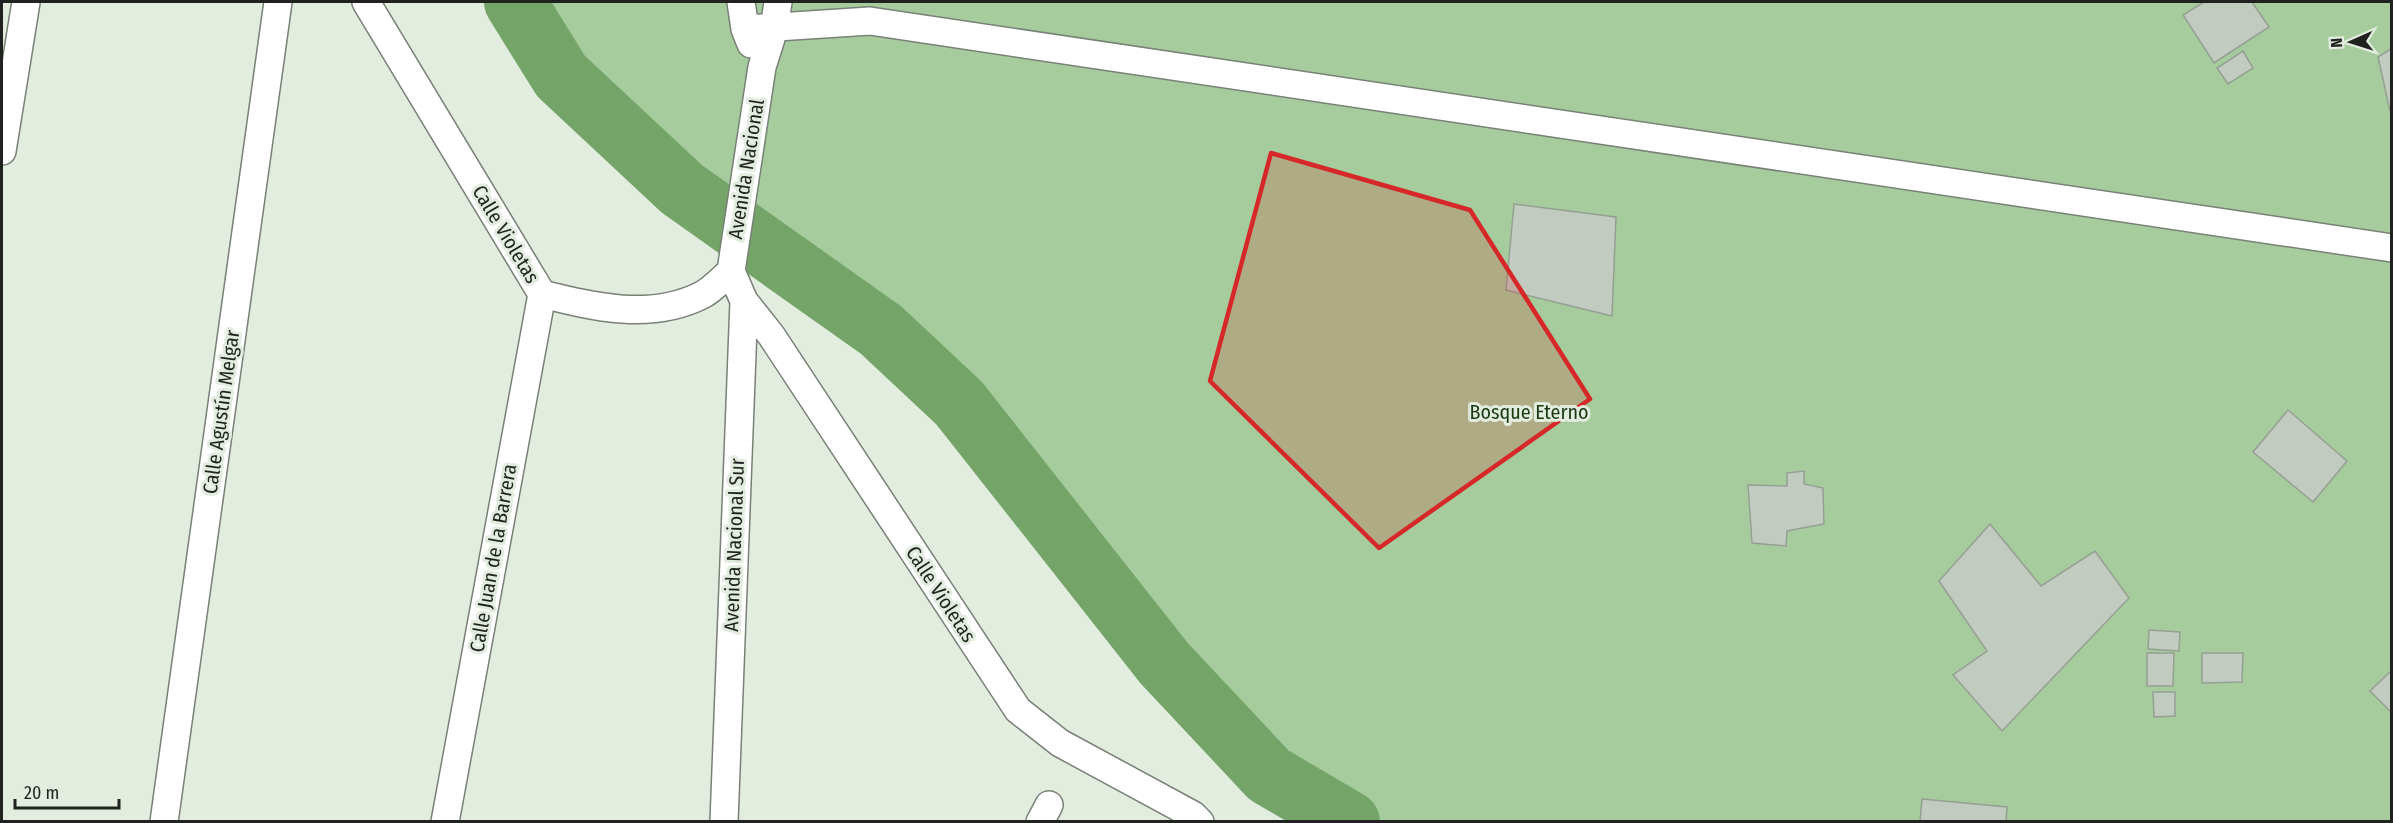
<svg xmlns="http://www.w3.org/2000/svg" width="2393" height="823" font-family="'Fira Sans Condensed',sans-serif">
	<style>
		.green { fill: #a6cc9d }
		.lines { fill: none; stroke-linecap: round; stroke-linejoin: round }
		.river { stroke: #74a468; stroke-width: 62 }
		.building { fill: #c1cbbf; stroke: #959f93; stroke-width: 1.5 }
		.minor-casing { stroke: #788176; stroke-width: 30 }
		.minor { stroke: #fff; stroke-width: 27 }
		.marked { fill: #d62828; fill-opacity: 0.2; stroke: #d62828; stroke-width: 4.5; stroke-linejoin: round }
		.labels { text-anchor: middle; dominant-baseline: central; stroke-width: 6; stroke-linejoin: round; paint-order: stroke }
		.street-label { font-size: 20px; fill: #1f221e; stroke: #e2ecdf }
		.park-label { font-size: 20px; fill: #193a10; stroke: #e2ecdf }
	</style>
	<rect width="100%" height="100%" fill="#e2ecdf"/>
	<path class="green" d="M515 2H2391V821H1349L1269 775 1164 663 959 403 881 330 682 189 561 76Z"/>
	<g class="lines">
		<path class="river" d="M515 2 561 76 682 189 881 330 959 403 1164 663 1269 775 1349 822"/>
	</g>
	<path class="building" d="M2204 2H2252L2269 27 2214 63 2183 15Z
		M2392 48V111H2390L2378 57Z
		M2243 51 2253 68 2228 84 2217 68Z
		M1514 204 1616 217 1612 316 1506 290Z
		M2288 410 2347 461 2313 502 2253 452Z
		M1804 471V484L1823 488 1824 524 1787 531 1786 546 1752 543 1748 485 1787 486V473Z
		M1990 524 2041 586 2095 551 2129 598 2002 731 1953 675 1987 651 1939 581Z
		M2149 630 2180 632 2179 651 2148 649Z
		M2147 653H2174L2173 686H2147Z
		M2202 653H2243L2242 682 2202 683Z
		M2392 670V713L2370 691Z
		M2153 692H2175V716L2154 717Z
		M1922 799 2007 807 2006 822H1920Z"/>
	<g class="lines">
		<g class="minor-casing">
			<path id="minor" d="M366 2 542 294C594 307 651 321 702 295 712 290 722 279 731 271
				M741 2 745 29 751 44
				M745 29 870 21 2392 248
				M2 151 26 2
				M731 271 762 67 774 29 778 2
				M744 301 771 335 1018 710 1060 743 1193 815 1200 822
				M164 822 278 2
				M445 822 542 294
				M724 822 744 301 731 271
				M1040 822 1049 805"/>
		</g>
		<use href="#minor" class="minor"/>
	</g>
	<path class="marked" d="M1271 153 1470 210 1590 399 1379 548 1210 381Z"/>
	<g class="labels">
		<g class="street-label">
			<text transform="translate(746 169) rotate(-81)">Avenida Nacional</text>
			<text transform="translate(506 234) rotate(59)">Calle Violetas</text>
			<text transform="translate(221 412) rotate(-82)">Calle Agustín Melgar</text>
			<text transform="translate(734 545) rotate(-88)">Avenida Nacional Sur</text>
			<text transform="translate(493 558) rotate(-80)">Calle Juan de la Barrera</text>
			<text transform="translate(941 594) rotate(57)">Calle Violetas</text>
		</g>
		<g class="park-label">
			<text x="1529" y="412">Bosque Eterno</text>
		</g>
	</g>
	<rect width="2393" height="823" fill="none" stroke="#1f221e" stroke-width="6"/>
	<g transform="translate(2351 42) rotate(267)" stroke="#e2ecdf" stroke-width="4.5" paint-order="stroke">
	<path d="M0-4.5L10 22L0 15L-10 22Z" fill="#1f221e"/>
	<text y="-9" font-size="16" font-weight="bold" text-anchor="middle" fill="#1f221e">N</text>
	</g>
	<path d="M15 799v9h104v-9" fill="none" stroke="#1f221e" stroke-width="3"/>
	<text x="24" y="799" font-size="18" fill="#1f221e" stroke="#e2ecdf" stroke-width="4.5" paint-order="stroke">20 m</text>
</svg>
